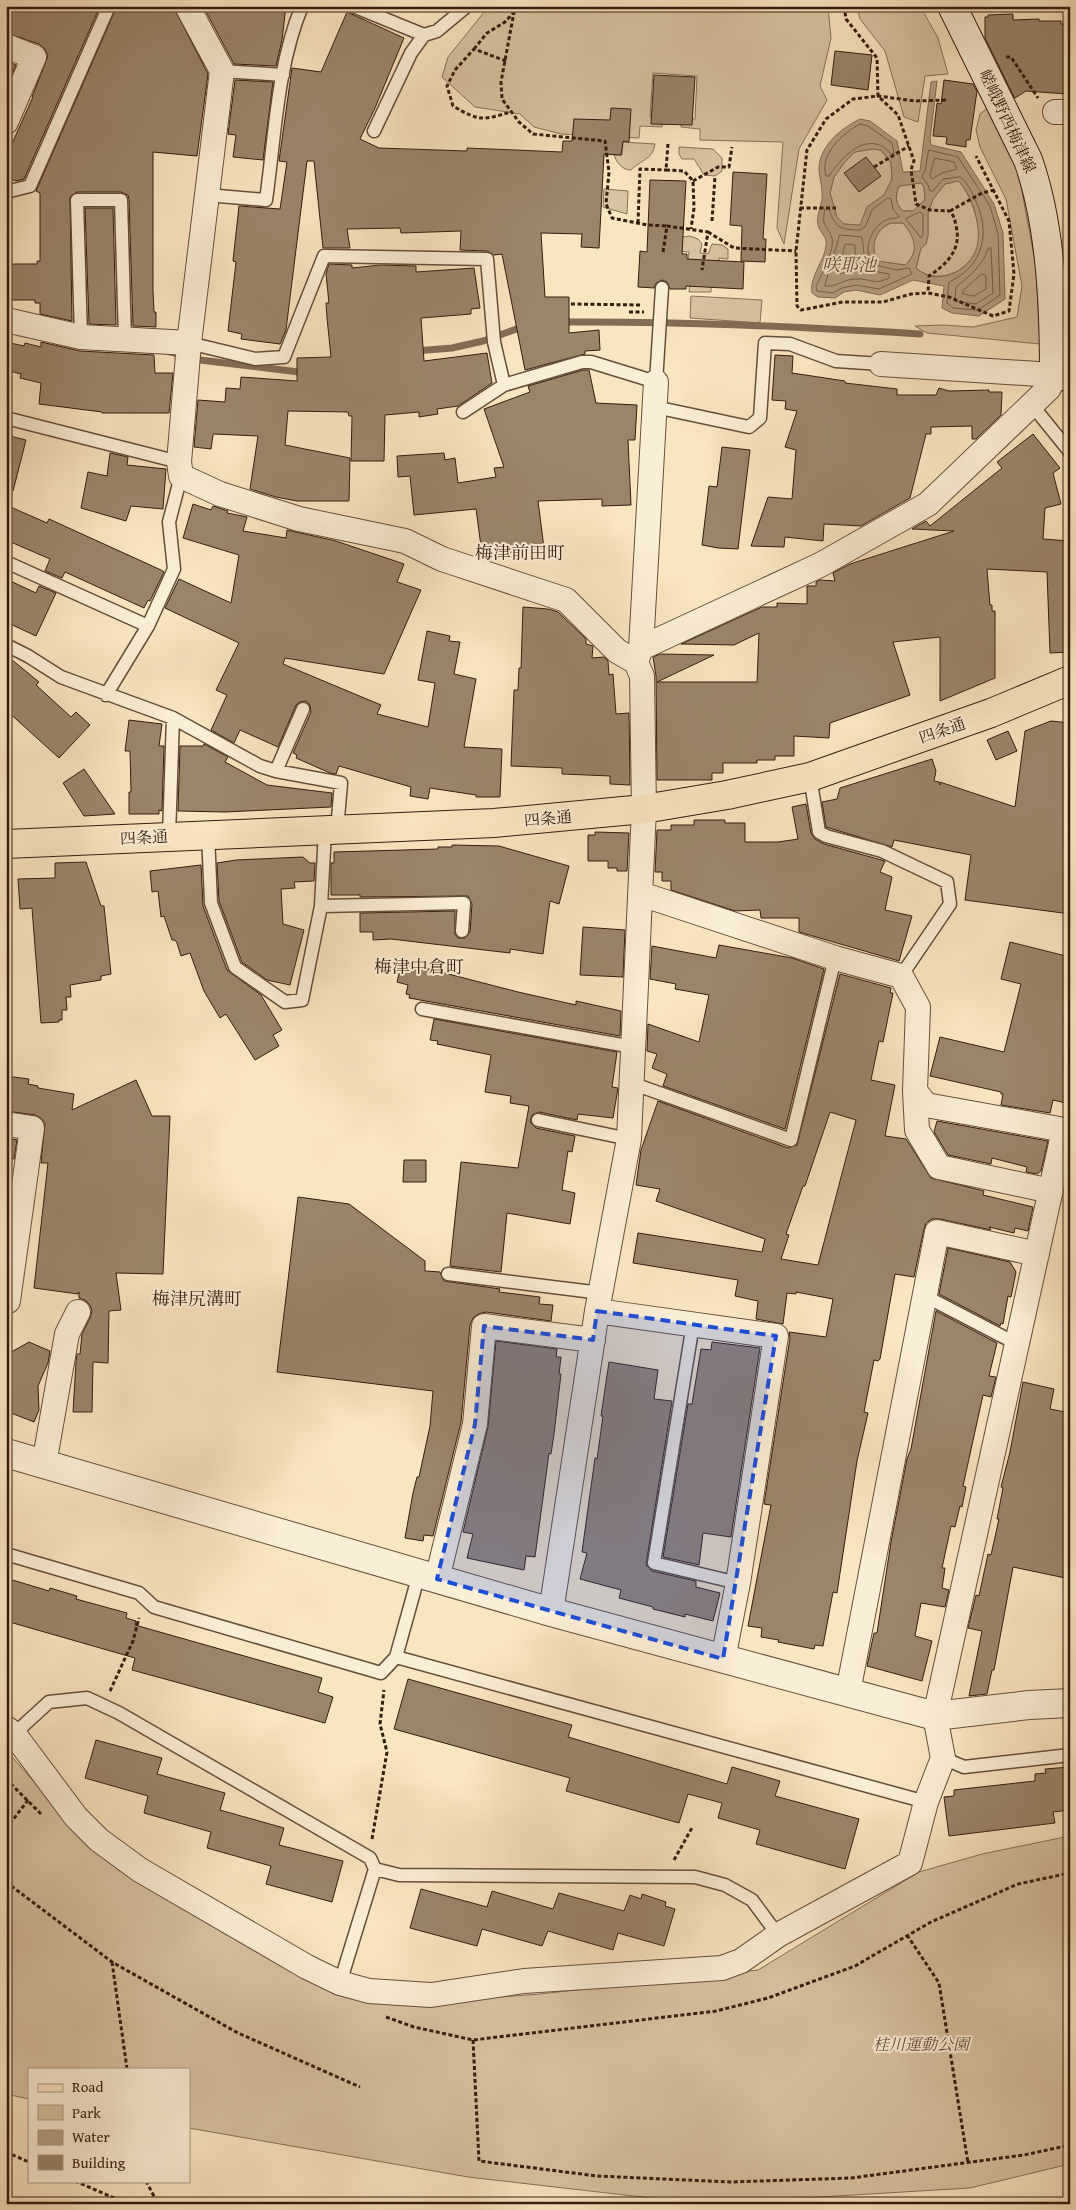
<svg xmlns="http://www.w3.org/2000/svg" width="1076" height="2210" font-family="'Gentium Book Plus','Noto Serif JP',serif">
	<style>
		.green { fill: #d8c3a2; stroke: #867058 }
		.water { fill: #b6a184; stroke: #826c55; fill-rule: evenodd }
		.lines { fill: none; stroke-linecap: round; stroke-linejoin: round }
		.shore { stroke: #755e4a; stroke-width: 1 }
		.stream { stroke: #826c55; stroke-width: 7 }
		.building { fill: #9a856b; stroke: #341c0f; fill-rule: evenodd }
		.service-casing { stroke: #654e3b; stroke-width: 15 }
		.minor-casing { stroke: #654e3b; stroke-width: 26 }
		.tertiary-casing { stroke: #654e3b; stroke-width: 30 }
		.secondary-casing { stroke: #341c0f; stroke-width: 30 }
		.primary-casing { stroke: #341c0f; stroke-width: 30 }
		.path { stroke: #341c0f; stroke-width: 3; stroke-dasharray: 4 2.5; stroke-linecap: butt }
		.service { stroke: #fbeed6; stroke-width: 12 }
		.minor { stroke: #fbeed6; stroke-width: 24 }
		.tertiary { stroke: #fbeed6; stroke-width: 28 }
		.secondary { stroke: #fbeed6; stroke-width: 28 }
		.primary { stroke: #f9e5c0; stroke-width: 28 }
		.marked { fill: #1d4ed8; fill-opacity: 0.2; stroke: #1d4ed8; stroke-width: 4; stroke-dasharray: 10 6; stroke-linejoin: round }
		.labels { text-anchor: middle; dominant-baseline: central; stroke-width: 4; stroke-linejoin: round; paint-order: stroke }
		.street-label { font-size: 16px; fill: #341c0f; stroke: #fbeed6 }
		.park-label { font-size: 16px; font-style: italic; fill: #654e3b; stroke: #fbeed6 }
		.water-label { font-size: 18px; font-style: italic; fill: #624b38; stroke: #fbeed6 }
		.neighbourhood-label { font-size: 18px; fill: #341c0f; stroke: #fbeed6 }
	</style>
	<rect width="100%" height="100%" fill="#f9e5c0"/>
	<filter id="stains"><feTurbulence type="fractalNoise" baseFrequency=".004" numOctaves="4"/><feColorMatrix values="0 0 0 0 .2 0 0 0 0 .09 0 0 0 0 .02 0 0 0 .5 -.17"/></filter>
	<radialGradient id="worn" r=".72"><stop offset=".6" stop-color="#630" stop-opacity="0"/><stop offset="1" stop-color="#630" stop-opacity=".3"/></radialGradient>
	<path class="green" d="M489 6H828L831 38 820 86 827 100 799 149 784 244 777 228 783 142 700 140V129L681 127V119H695L697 76 653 73 650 117H662V127L640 126 639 138 561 134 534 127 520 114 475 107 442 77 448 57Z
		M857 6H920L938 38 948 74 925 76 918 122 904 117 885 51 860 19Z
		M989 107 1017 165 1036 266 1040 344 927 333 915 326 943 325 973 327 1017 317 1022 286 1006 199 980 147 976 130 980 114Z
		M623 142 655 144C653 160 640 160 631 170 622 170 617 163 614 155H622Z
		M679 147 713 149 722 158V171L715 176 704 175 694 159H682L679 154Z
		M872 149 881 150 891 163 892 179 884 195 867 207 860 226 844 224 837 217 830 193 834 177 844 163 855 152Z
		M958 181C970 192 980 223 979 239 976 269 939 288 916 268L921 248 926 244 928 236V213L933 199 945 184Z
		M921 183 924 187 925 200 913 211H903C895 204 895 196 899 186Z
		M604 189 628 191 627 214 603 207Z
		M891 223H903C915 237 921 251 905 265L877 261C870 246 875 230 891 223Z
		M690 236 698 239 702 244 700 253 708 254 712 244 722 245 728 249V259L719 258V266H712L711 292H689L691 272 687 271 689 252 679 251 682 237Z
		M691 296 762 300 760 323 690 318Z
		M6 1750 92 1848 329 1988 420 2003 540 1994 758 1970 919 1872 982 1854 1070 1836V2164L970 2188 703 2204 468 2177 189 2128V2069H29V2099L6 2094Z"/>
	<path class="water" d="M937 81 930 139 931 145 961 152 994 204 1003 233 1005 299 979 316 952 313 942 308 944 286 913 280 880 295 856 290 844 292 835 298 818 297 812 293C809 277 824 262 826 246 828 237 820 233 818 225 816 217 821 206 822 199 823 190 820 180 819 171 818 147 840 129 860 119L870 121 897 141 903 172 920 171 931 82ZM872 149 881 150 891 163 892 179 884 195 867 207 860 225 844 224 837 217 830 193 834 177 844 163 855 152ZM958 181C973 194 983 231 976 250 967 274 935 286 916 268L921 248 926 244 928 235V213L933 199 945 184ZM921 183 924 187 925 200 913 211H903C895 204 895 195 899 186ZM891 223H903C915 237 920 252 905 265L877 261C870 246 875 229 891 223Z"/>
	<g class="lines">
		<path class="shore" d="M860 124 868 126 892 143 894 153 891 154C869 128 842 156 829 176H826C819 154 843 133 860 124Z
			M929 150 958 157 990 206 998 234 1000 295 978 310 953 308 947 303 949 282C984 266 991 232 975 199 971 191 967 181 960 177L943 179 933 191H930L928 185 922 177 925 171Z
			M935 158 954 162 957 169 942 173 932 179 930 176Z
			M888 198 891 199 893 209 899 217C894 219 889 218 884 221 870 230 861 252 875 265L897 270 909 268 912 274 879 289 856 285 842 288 833 293 817 291 816 286C821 276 835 249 832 238 827 224 821 228 825 209H829C835 228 841 230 860 230L865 227 872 210Z
			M920 212 923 214V234L921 238 906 219Z
			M840 235 862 237C867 263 857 269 889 274V278C873 286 871 278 855 279 844 279 835 288 825 286Z
			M848 244 855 245V256L859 269 839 274 838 271 845 245Z
			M991 248 993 293 976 304 955 301 956 287C969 277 983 265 988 249Z
			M982 274 986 276V289L974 296 963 294V291Z"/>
		<path class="stream" d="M561 322C681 321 800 327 920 334
			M167 351 200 360 307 373
			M415 351 452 348 483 341 525 326"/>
	</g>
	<path class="building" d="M6 6H100L24 179 16 181 6 177V157L33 97H32L48 56 45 49 39 44 6 33Z
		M117 6H173L208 74 197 156 153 152V291L154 312H156V327L133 326 129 200 128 195 121 192H77L70 197 72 321 40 314V303H35V300H6V264H37V261H40V193L36 191Z
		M203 6H286L282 40 276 66 234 64Z
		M347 12 404 38 375 108 360 139 379 148 467 151V148L562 152 563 141H572L574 119 610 120 611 108 631 109 629 142 623 141 621 155 604 154 599 248 581 247 582 234 541 233 545 297H569V333L599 330 600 350 585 351V354L525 370 502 254 494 255 487 251 460 250 461 231 401 233 400 228 347 229 350 248H323L314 161H307L286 330 280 344 241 339 242 334 228 331 236 262 233 261 239 206 280 209 287 162 279 161 292 68 321 72Z
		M1013 14V20L1039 19V21H1061V24H1070L1067 94 1026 91 1015 98 1014 97 985 38V17H988V15Z
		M835 51 872 55 868 90 831 85Z
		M6 61 16 65 7 86H6Z
		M654 75 695 77 692 125 651 124Z
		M235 80 273 82 263 160 233 157 236 135 228 134Z
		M944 80 973 84 977 91 970 140H966V147L946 144 947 137 933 136 937 103 941 104Z
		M866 157 881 176 859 192 844 173Z
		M733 172 767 174 763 239H766L765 262 741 261 742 226 730 225Z
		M650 180 686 181 682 254H687V259L744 262 743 289 686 286V289H670L667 282 662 280 656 283 654 288 638 287 640 251 647 252Z
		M85 208H113L116 325 89 324Z
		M329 264 352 265V268L380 265 416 266V272L474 268 480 308 471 309V314L421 318 424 361 487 353 492 383 458 406 437 409 438 414 419 417V412L385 415 384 461H351L352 416H349L348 412 288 411 285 445 350 458 349 501H297L276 497 250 489 258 436 214 434 213 435 211 449 194 447 198 400 225 402 226 388 240 389 241 377 297 381V358L331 357 327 318 326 303H329L326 274Z
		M6 342 24 346 25 343 41 347V342L80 351 154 355 155 373H173L169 413H102V412L39 404 41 383 20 378 21 374 6 370Z
		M775 355 793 356 792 373 845 381V383L897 389V395H936L939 388 949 391 989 390V392H1002L1001 415 976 439H972V426L931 427V434H926L910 498 861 526 824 524 823 541 785 537 784 547 751 546 768 497 792 499 796 450 785 447 797 411 785 409 786 401 772 400Z
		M583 370H589L596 403 637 405 635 440H628L631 505 602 506V499L538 501 544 548 499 554 495 547 481 546 476 509 414 515 410 476 398 477 397 456 444 453 445 460 455 458 458 483 496 477 494 468 504 467 484 409 530 392 528 386Z
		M1033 434 1060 468 1053 473 1061 504 1045 508 1043 539 1069 541 1067 589H1070V652L1050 653 1047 572 987 569 990 605H992V611H995V678L940 701V637L893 642 910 695 830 723 829 738 794 736V756H775V760H757V763H723V773H712V780H657L656 676 653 657 660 654 714 655 657 682H757L759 633 734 645 681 644 762 607H777V603L807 604V586H816V582L820 580 835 581 833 573 850 564 954 531 912 529 926 521 930 526 1002 468 997 462Z
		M6 435 26 440 13 491H6Z
		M722 447 750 450 738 549 718 548 702 545 709 486 717 487Z
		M110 453 128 457 127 465 166 469 163 509 131 506 126 521 81 508 88 472 107 476Z
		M193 504 211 510 213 506 228 511 227 513 247 517 243 531 286 538 287 530 336 541 404 564 397 582 421 590 384 674 285 658 283 664 381 705 377 714 428 727 435 683 418 680 427 631 450 636 449 641 460 642 454 674 476 679 464 747 502 749 500 797H476V795L430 788 428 799 410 796 411 787 339 766 336 774 330 773 296 758 297 755 293 753 311 712 310 705 306 701 299 702 296 705 278 747 240 730 234 743 211 730 227 695 216 690 239 643 165 608 179 579 231 603 239 555 183 538Z
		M6 505 47 523 49 519 161 570 164 572 150 601 148 600 144 608 65 572 62 578 45 571 50 559 6 540Z
		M6 579 36 593 39 586 56 593 36 636 6 622Z
		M523 607 548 609 558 612 586 639V644L593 646 592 658 604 657 608 661 609 675 613 674 616 714 629 713 630 785 610 784V776L562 774V768L511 766 514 690H518L519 668H521Z
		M6 655 39 682 36 685 71 717 76 712 90 725 59 758 6 710Z
		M129 720 162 724 159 746H164L162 811 159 810V814H129V792H131L130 751H125Z
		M1051 721 1070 723V914L965 900 971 855 894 840 892 847 826 827 822 802 837 799 840 788 932 759 936 771 934 781 939 782 940 785V782L1015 807 1025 731Z
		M1008 731 1017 751 996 760 987 740Z
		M204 744 228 757 225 762 267 785 332 793 331 807 225 812 178 811 180 746H203Z
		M84 769 104 798 115 814 84 816 63 783Z
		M806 804 811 833 815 839 824 844 885 861 880 872 892 877 885 910 912 916 899 961 799 932V918H761L760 910 735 911 671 890V881H662V872H655L657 830H671V825H694V820H725V823H745V842H778L798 839 792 807Z
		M595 832 629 833 627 871H617V868H608V861H588V835H595Z
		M452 845 499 846 569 866 559 904 550 901 543 954 510 949V953L391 939 373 940V932H360V913L455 911V934L458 938H465L470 932 472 904 468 896 360 897V895H331V863H334V852L438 849V847H452Z
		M303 857 310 863H315L314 881 294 882 295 888 281 889 283 924 304 930 290 985 267 980 242 962 219 901 217 863 236 860Z
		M86 862 101 906H104L111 974 101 976V980L70 985 71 997H66L67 1010H62V1020H59V1022L41 1023 32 908 20 909 18 879 55 878V863Z
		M201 865 203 906 227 970 261 995 282 1030 273 1035 279 1046 255 1060 226 1014 220 1018 204 991 190 953 181 956 177 943 175 940H172L164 916 161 917 158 891 152 892 150 871Z
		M583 927 625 930 623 977 580 975Z
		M1010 942 1070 957V1104L1053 1100 1050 1113 1001 1105 1003 1094H1001V1092L930 1076 940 1037 1004 1052 1021 984 1001 979Z
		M719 945 792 958 824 969 785 1129 663 1086 667 1074 652 1068 657 1054 647 1051 648 1024 699 1042 709 995 675 989 676 984 650 979 652 946 716 958Z
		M402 962 518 992 576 1005V1001L621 1011 620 1036 409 998 410 995 406 994 408 985 397 982Z
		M840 974 891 988 890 993H893L883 1042 879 1041 871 1080 895 1085 885 1136 906 1139 931 1178 984 1191 983 1195 1033 1207 1028 1231 1015 1228 1014 1233 989 1227 991 1230 940 1219H932L926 1223 924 1229 914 1277 895 1274 880 1359 878 1361 874 1360 864 1412 868 1413 857 1461 837 1593 833 1592 823 1646 815 1645 814 1649 778 1642 779 1640 761 1637 762 1628 748 1626 771 1505 764 1504 790 1338 789 1332 826 1337 833 1299 796 1292V1294L787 1293 783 1324 756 1319 758 1301 735 1296 738 1280 633 1263 638 1233 762 1252 765 1239 656 1201 660 1189 636 1185 641 1150 658 1101 788 1148 797 1145ZM830 1112 856 1120 818 1265 781 1259 789 1235 786 1234 803 1186H805Z
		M434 1019 617 1052 612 1087 618 1088 613 1118 578 1114 577 1120 539 1112 532 1115 530 1122 536 1128 575 1136 572 1152 568 1151 562 1190 575 1193 570 1224 507 1213 501 1272 450 1266 461 1162 518 1168 529 1106 510 1103 511 1096 485 1092 491 1055 437 1044 438 1041 430 1040Z
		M6 1076 29 1079 28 1084 38 1086V1088L74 1094 72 1110 136 1080 152 1116H170L163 1274 116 1273 121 1310 109 1311 108 1363 93 1362 92 1412H73L76 1362 77 1354H80L82 1334 90 1318 92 1311 90 1305 85 1300 79 1298V1292L78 1294 34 1288 48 1163H41L45 1123 41 1118 35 1115 6 1111Z
		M937 1121 1048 1141 1041 1171 1037 1174 1026 1172 1027 1167 992 1158 991 1164 948 1155 934 1132Z
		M6 1138 17 1140 14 1159 6 1158Z
		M404 1160H426V1182H403Z
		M298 1197 349 1204 425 1261V1271L440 1272 444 1281 500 1289 499 1292 540 1297 539 1304 553 1305 551 1321 486 1312 478 1314 473 1318 470 1325 461 1422 433 1536 424 1535 423 1541 405 1538 413 1493 417 1477H419L430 1426 433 1391 277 1372Z
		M948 1248 1010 1262 1016 1272 1011 1297 1008 1296 1003 1324 1001 1323 1000 1326 939 1294Z
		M936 1311 997 1343 989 1376 996 1377 991 1397 983 1395 963 1486 966 1487 962 1507 960 1506 955 1527 951 1526 942 1568H945L942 1588 949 1590 945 1607 921 1603 915 1636 932 1641 922 1681 867 1666 874 1633H877L891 1542 907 1459 911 1449Z
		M496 1341 557 1349 556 1357H561L559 1374H561L554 1434 551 1454 549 1453 535 1557 526 1556 524 1570 467 1558 473 1534 463 1532 488 1427Z
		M29 1342 50 1351 48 1363 38 1386 39 1410 34 1422 6 1411V1355Z
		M712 1342 760 1348 731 1537 703 1533 699 1565 663 1557 688 1404H692L701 1349 711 1350Z
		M609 1362 658 1370 654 1399 672 1401 646 1565 652 1571 696 1581V1587L720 1593 713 1621 685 1614V1617L653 1609V1607L619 1598 621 1590 580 1579 587 1553 582 1552 595 1458 597 1459 603 1416H601Z
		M1023 1382 1054 1389 1050 1409 1070 1413V1579L1013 1567 994 1670H992L987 1694 969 1696 982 1631 968 1628 976 1595 979 1596 988 1554 991 1555 999 1519H997L1003 1488 1001 1487 1010 1452Z
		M6 1578 49 1591 50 1588 77 1596 76 1599 127 1613 126 1618 136 1621 135 1625 322 1678 318 1692 333 1697 325 1723 132 1670 135 1658 6 1621Z
		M408 1679 572 1725 568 1737 727 1784 732 1767 780 1781 775 1796 859 1819 845 1869 756 1844 760 1830 718 1818 722 1803 688 1794 679 1823 566 1791 570 1778 394 1729Z
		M96 1740 162 1758 157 1774 225 1793 220 1810 284 1828 279 1845 343 1861 332 1902 266 1884 271 1866 207 1848 211 1832 144 1813 148 1796 85 1778Z
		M1070 1767V1810L1053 1812 1055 1823 949 1836 944 1797 954 1796V1790L1035 1781V1774L1046 1773 1045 1769Z
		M421 1889 487 1907 492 1891 553 1909 559 1893 624 1911 630 1895 641 1899 642 1894 666 1902 665 1906 675 1909 664 1946 618 1933 613 1950 548 1931 542 1946 482 1929 477 1946 410 1928Z"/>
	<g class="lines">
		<g class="service-casing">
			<path id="service" d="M353 6 424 35 437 31 467 6
				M222 71 283 75
				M374 131 411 53 424 35
				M6 192 30 186 109 6
				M207 195 266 200C275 136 277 66 302 6
				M81 337 77 200H121L125 340
				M189 343 255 359 284 357 324 256 487 259 494 342 504 385
				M1032 405 1070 452
				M655 407 749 427 760 418 765 343 790 344 836 361 881 364
				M463 412 504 385 582 362H591L656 382 662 288
				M6 418 179 462
				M6 562 148 626
				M6 645 28 656 61 677 173 718 260 766 276 771 341 783 337 830
				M106 695 148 626 174 569 169 522 181 476
				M276 771 303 709
				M810 777 819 832 826 836 882 851 947 882 950 904 901 976
				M208 834 211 903 235 967 285 1002 302 1000 321 906 325 831
				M169 836 173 718
				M321 906 464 903 462 931
				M422 1009 633 1047
				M631 1083 791 1140 835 958
				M538 1120 629 1139
				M448 1274 601 1293
				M925 1296 1017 1344
				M693 1324 654 1563 738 1583
				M6 1554 139 1593 154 1607 381 1673 396 1657 419 1574
				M396 1657 926 1802
				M14 1734 49 1702 87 1698 119 1713 370 1858 375 1869 340 1983
				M943 1758 964 1767 1070 1755
				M375 1869 399 1875 695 1877 725 1885 752 1900 778 1935"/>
		</g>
		<g class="minor-casing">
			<path id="minor" d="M6 46 34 57 6 122
				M1055 112H1070
				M6 320 81 337 189 343 222 71 187 6
				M189 343 179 462 181 476 220 494 299 519 405 541 442 559 566 600 617 651 636 662 642 676 644 809 629 1139 597 1311 551 1612
				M641 648 656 382
				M636 662 641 648 820 565 928 504 1049 388 1054 375 881 364
				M641 894 835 958 901 976 918 1007 915 1091 926 1105 1070 1131
				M915 1091 917 1130 939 1167 1051 1191
				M6 1124 32 1128 8 1301H6
				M597 1311 776 1336 738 1583 723 1659
				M44 1464 67 1334 78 1312
				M437 1579 475 1424 484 1326 593 1340
				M848 1692 937 1232 1037 1254
				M6 1728 14 1734 76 1817 99 1840 140 1870 307 1967 340 1983 369 1991 431 1995 524 1981 722 1968 741 1961 778 1935 910 1863 926 1802 943 1758 935 1716 1064 1130"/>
		</g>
		<g class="tertiary-casing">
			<path id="tertiary" d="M6 1453 551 1612 935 1716 1029 1705 1070 1703"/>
		</g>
		<g class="secondary-casing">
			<path id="secondary" d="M952 6 1028 160C1051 225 1054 306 1054 375L1070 377"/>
		</g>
		<g class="primary-casing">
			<path id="primary" d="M6 844 494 823 644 809 727 795 810 777 991 713 1070 680"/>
		</g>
		<path class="path" d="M519 6 514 12 501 82 502 99 519 122 533 134 605 141 609 172 606 204 612 218 648 225 667 226
			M844 6 846 19 877 58 878 96 898 115 914 161 911 170 916 204 930 210 950 211C954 216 955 220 956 226 962 249 947 264 929 276L928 293
			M474 49 487 33 505 22 513 13
			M1006 57H1011L1038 98
			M506 61 474 49 455 70 447 86 453 106C480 122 483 120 511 112
			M946 100 915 101 878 96 853 99 826 119 807 150 796 251 797 306 801 310 843 302H883L911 294 928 293 949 297 993 316 1009 311 1014 274 1009 221 976 156
			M668 144 666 170 684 171 693 181 694 208 691 229
			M874 167 909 146
			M693 181 718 167H729L732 147
			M800 208H836
			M950 211 982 193 994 190
			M712 221 715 176
			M638 223 640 169 666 170
			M708 232 734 248 796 251
			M663 252 667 226 708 232 702 270
			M571 304 642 305
			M629 312H644
			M110 1691 133 1641 139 1618
			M6 1779 41 1814
			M6 1829 28 1800
			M372 1839 387 1752 380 1724 384 1690
			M674 1860 693 1826
			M6 1882 112 1962 238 2033 360 2087
			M907 1935 939 1983 968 2163
			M112 1962 127 2069
			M386 2017 414 2027 473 2040 716 2011 768 1998 855 1966 931 1922 1018 1884 1070 1873
			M473 2040 479 2161 597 2176 731 2182 851 2178 1024 2155 1070 2145
			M6 2152 29 2162
			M75 2181 128 2204
			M146 2181 158 2204"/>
		<use href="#service" class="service"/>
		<use href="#minor" class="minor"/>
		<use href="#tertiary" class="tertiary"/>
		<use href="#secondary" class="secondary"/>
		<use href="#primary" class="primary"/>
	</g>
	<path class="marked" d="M597 1311 776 1336 723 1659 437 1579 475 1424 484 1326 593 1340Z"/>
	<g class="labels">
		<g class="street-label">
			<text transform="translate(1008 121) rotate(65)">嵯峨野西梅津線</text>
			<text transform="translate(942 730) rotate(-19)">四条通</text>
			<text transform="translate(548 818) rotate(-5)">四条通</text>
			<text transform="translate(144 837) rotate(-3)">四条通</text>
		</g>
		<g class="park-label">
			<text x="921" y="2044">桂川運動公園</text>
		</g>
		<g class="water-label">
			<text x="849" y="264">咲耶池</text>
		</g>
		<g class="neighbourhood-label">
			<text x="520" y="552">梅津前田町</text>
			<text x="419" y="966">梅津中倉町</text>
			<text x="197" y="1298">梅津尻溝町</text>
		</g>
	</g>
	<rect width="1076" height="2210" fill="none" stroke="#f9e5c0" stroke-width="25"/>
	<rect x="8" y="8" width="1061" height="2195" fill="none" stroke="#341c0f" stroke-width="2.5"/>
	<rect x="12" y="12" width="1051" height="2185" fill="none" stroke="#341c0f"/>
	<rect x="28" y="2068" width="162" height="115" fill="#fbeed6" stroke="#ab9a86"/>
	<rect x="38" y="2084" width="25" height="8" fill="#f9e5c0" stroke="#ab9a86"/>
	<text x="72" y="2092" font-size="15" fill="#341c0f">Road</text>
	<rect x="38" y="2105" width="25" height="15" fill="#d8c3a2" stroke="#ab9a86"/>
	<text x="72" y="2118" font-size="15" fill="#341c0f">Park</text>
	<rect x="38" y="2130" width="25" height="15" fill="#b6a184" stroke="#ab9a86"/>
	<text x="72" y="2142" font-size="15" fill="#341c0f">Water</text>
	<rect x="38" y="2155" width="25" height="15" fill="#9a856b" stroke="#ab9a86"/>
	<text x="72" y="2168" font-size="15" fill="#341c0f">Building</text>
	<rect width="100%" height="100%" filter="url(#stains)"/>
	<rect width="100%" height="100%" fill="url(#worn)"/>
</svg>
